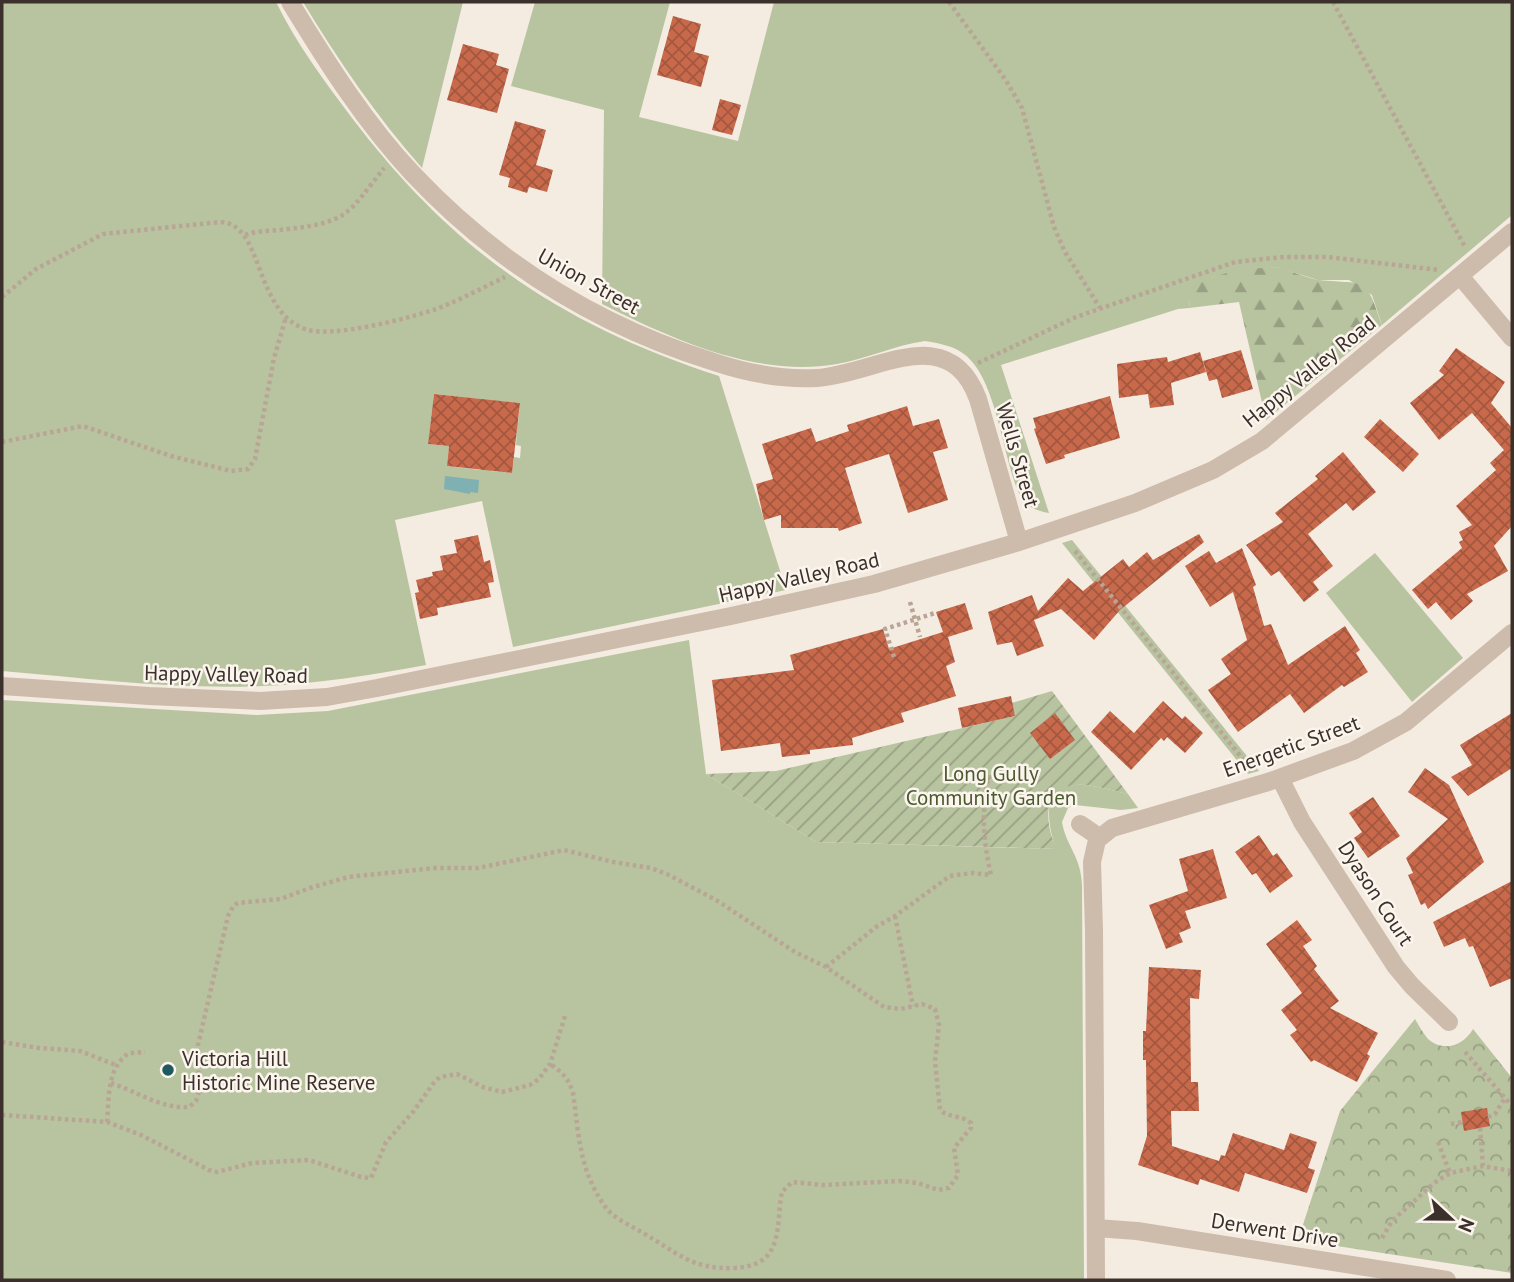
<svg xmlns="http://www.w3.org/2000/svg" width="1514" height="1282" font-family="'PT Sans',sans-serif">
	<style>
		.grass { fill: #b8c4a0; fill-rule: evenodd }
		.forest { fill: url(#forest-firs) }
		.park { fill: url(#park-crowns) }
		.garden { fill: url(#garden-furrows) }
		.water { fill: #7fb0b2 }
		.building { fill: url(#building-cross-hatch) }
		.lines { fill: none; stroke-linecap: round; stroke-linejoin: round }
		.path { stroke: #b9a596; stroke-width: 4.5; stroke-dasharray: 3.5 3.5; stroke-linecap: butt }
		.minor { stroke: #cdbbac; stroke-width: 18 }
		.poi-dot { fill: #1f5a5e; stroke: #fbf5ee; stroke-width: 2.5 }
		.labels { text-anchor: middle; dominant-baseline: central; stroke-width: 5; stroke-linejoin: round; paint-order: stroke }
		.street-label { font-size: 21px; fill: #3b302b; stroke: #fbf5ee }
		.park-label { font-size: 21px; fill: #4a5a2e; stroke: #fbf5ee }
		.poi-label { font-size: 21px; fill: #3b302b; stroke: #fbf5ee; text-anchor: start }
	</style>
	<defs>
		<pattern id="forest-firs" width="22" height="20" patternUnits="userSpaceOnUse" patternTransform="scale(1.75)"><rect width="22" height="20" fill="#b8c4a0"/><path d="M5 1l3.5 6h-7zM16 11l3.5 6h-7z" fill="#97a083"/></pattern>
		<pattern id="park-crowns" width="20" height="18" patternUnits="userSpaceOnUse" patternTransform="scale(1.75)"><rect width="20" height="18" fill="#b8c4a0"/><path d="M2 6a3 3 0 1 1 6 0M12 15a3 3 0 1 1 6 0" fill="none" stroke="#97a083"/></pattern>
		<pattern id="garden-furrows" width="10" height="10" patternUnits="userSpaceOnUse" patternTransform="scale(1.75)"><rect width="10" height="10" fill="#b8c4a0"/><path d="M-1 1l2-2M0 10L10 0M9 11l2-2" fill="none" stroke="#97a083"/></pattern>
		<pattern id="building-cross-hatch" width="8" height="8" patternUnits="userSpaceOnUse" patternTransform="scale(1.75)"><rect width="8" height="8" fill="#c8694b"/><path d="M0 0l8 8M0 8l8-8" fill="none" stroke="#a4573f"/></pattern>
	</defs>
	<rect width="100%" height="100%" fill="#f4ebe1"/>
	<path class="grass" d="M2 2H276C296 43 324 81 352 118 454 252 560 324 719 376L786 590 513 647 482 501 395 520 426 665C371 675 318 684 262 686 176 690 88 678 2 671ZM434 394 481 399 495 410 497 401 520 403 518 423H507V427L517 428 516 445 521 446 520 458 514 457 512 473 491 471V461L480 470 447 466 449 446 428 444Z
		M303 2H463L422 168C377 117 338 60 303 2Z
		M535 2H670L639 117 738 141 774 2H1512V215L1382 325 1372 295 1349 280H1318L1276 267 1213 277 1190 300 1189 308 1178 309 1001 365 1049 513C1036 511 1026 506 1020 495 1002 458 997 374 961 352 950 345 937 343 925 341 895 345 867 359 837 364 757 378 672 339 602 304L604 110 511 86Z
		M1072 540 1259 771 1248 774 1062 543Z
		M1375 553 1463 658 1412 702 1326 593Z
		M689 640 706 774 816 842 1056 849C1047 822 1039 782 1084 785 1099 786 1113 791 1128 794L1138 808 1121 810 1075 805 1068 808 1062 822C1066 846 1081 856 1082 885L1084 1280H2V700L257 715 328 711Z"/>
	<path class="forest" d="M1276 267C1291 270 1305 278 1319 280 1368 285 1365 275 1382 325L1266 420 1239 302 1189 308C1190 301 1190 293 1195 287 1210 272 1256 268 1276 267Z"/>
	<path class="park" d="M1415 1019C1419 1026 1423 1033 1428 1039 1444 1053 1464 1045 1473 1029L1512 1078V1273L1298 1240 1340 1111Z"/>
	<path class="garden" d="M1052 691 1128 794C1113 791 1099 786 1084 785 1042 782 1043 822 1057 849L816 842 706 774 776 771 1015 716 1012 703Z"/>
	<path class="water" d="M445 476 479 480 478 493 470 492V494L444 489Z"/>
	<path class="building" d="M673 16 701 24 694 52 709 56 701 87 657 75Z
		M463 44 499 54 496 65 509 69 497 113 447 100Z
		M720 99 741 105 732 135 712 130Z
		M515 121 546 130 536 165 553 170 547 192 529 187 527 193 508 187 510 178 499 175Z
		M1456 348 1505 382 1491 403 1512 428V526L1494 546 1508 571 1467 594 1473 601 1451 620 1436 602 1428 609 1412 590 1462 548 1459 542 1463 540 1459 532 1472 525 1456 506 1496 470 1490 463 1504 450 1472 413 1439 440 1410 403 1444 375 1439 371Z
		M1241 350 1253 389 1222 398 1217 379 1209 381 1203 361Z
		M1200 352 1206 372 1171 383 1174 405 1150 408 1148 394 1119 398 1117 364 1167 357 1168 362Z
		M434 394 520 403 512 473 447 466 449 446 428 444Z
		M1110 396 1120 438 1064 455 1065 458 1046 464 1034 429 1036 428 1033 418Z
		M907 406 913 426 939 419 948 448 933 452 948 500 908 513 889 454 845 468 862 523 839 531 838 528H781V515L764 520 756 484 773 479 762 444 811 428 816 442 849 431 847 425Z
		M1380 419 1419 454 1403 472 1364 437Z
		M1343 452 1376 492 1353 511 1346 503 1308 534 1333 566 1313 582 1319 590 1304 602 1279 571 1271 576 1246 545 1283 522 1275 513 1318 479 1315 476Z
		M1199 534 1204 542 1120 610 1094 640 1061 609 1034 620 1044 646 1017 656 1012 642 997 645 988 612 1032 595 1038 611 1068 578 1083 591 1123 559 1129 567 1147 552 1153 560Z
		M478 535 484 562 490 560 494 582 488 583 491 597 437 608 438 615 420 619 415 593 419 592 416 580 433 576 432 572 443 570 440 556 457 553 454 540Z
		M1242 548 1256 585 1253 587 1264 626 1271 624 1288 665 1345 626 1360 650 1356 653 1368 672 1344 687 1342 685 1304 713 1290 694 1238 732 1208 690 1231 674 1221 659 1247 640 1233 592 1210 607 1185 566 1209 551 1216 563Z
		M965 603 973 629 948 637 955 662 946 666 956 696 901 713 904 722 852 738 853 745 810 750V754L782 757 780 743 721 751 712 680 794 670 790 655 883 629 889 649 943 632 936 612Z
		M1011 696 1015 716 962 728 958 708Z
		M1163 701 1182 719 1185 716 1203 733 1185 753 1167 737 1164 741 1161 738 1131 770 1091 732 1110 711 1134 733Z
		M1055 713 1075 740 1050 759 1030 733Z
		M1512 713V768L1468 796 1451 777 1472 765 1460 745Z
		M1425 768 1449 785 1484 862 1428 909 1425 903 1421 905 1408 875 1413 873 1406 858 1448 819 1408 792Z
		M1373 797 1400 836 1368 858 1354 838 1362 832 1349 813Z
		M1259 835 1273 856 1277 853 1293 876 1270 893 1256 873 1252 875 1235 852Z
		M1213 849 1227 898 1185 911 1191 928 1179 933 1183 942 1166 949 1149 905 1188 891 1179 859Z
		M1512 881V978L1490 987 1473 946 1469 947 1465 938 1444 947 1433 922Z
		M1297 920 1312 940 1303 946 1317 966 1314 969 1339 1001 1330 1008 1378 1033 1367 1054 1370 1056 1357 1082 1314 1060 1311 1062 1290 1035 1297 1030 1281 1010 1302 993 1266 944Z
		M1149 967 1201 970 1199 999 1190 998 1191 1082H1198L1199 1111H1171L1172 1146 1219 1161 1221 1155 1225 1156 1233 1133 1284 1150 1290 1133 1317 1142 1308 1168 1315 1170 1307 1193 1245 1173 1239 1192 1200 1179 1198 1185 1138 1165 1147 1136 1146 1060H1143V1031H1146Z
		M1487 1108 1490 1126 1464 1131 1461 1112Z"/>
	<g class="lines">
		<path class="path" d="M949 2 1005 79 1022 108 1054 227 1065 252 1100 308
			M1333 2 1465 247
			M245 235C259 230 274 231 288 229 350 222 348 213 384 168
			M2 297 36 269 103 234 220 222C264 223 253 310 305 329 330 339 410 318 436 309 460 300 482 288 505 277
			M978 363 1076 317 1235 262 1283 257H1328L1439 270
			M2 442 83 426 171 456 231 471 248 469 255 459 274 358 286 317
			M1075 551 1246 763
			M910 602 920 637
			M894 657 885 629 935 613
			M895 916 913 1006
			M826 967 876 927 895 916 950 876 972 873 991 875C983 840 981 809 989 775
			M2 1042 39 1048 80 1051 116 1065
			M1465 1052 1512 1106
			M111 1083C136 1091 161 1109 189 1107L196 1101 199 1092 198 1045 228 916 234 905 238 903 281 899 310 888 348 877 435 868H478L564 850 613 862 651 868 669 875 716 900 795 952 826 967 884 1007 901 1009 922 1004 935 1009 939 1025 935 1061 940 1110C949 1118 962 1115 971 1123V1128L954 1148 958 1175 949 1188 938 1190 918 1183 899 1181 823 1185 792 1182 782 1192C777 1213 782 1242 765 1258 757 1265 746 1267 735 1268 692 1270 678 1253 643 1233 630 1225 612 1218 604 1205 579 1169 579 1135 573 1093 569 1079 562 1072 550 1064
			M2 1115 107 1122 141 1135 209 1170 217 1172 252 1163 309 1160 361 1177 371 1178 386 1142 413 1112 435 1081 440 1077 457 1074 483 1087 502 1092 530 1085 539 1079 550 1064 565 1016
			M1488 1117 1495 1114 1505 1098
			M107 1122C109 1098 107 1067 129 1053L145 1052
			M1451 1124 1463 1122
			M1480 1128 1483 1166
			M1438 1142 1450 1173
			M1382 1238 1392 1221 1434 1183 1450 1173 1483 1166 1512 1171"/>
		<path class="minor" d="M290 2C326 61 365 123 413 174 496 262 598 326 714 362 747 373 782 380 817 378 876 374 948 319 978 399L1019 542
			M1460 276 1512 338
			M2 686 149 696 260 701 327 697 377 688 731 616 874 584 1019 542 1135 503 1213 470 1262 441 1512 232
			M1280 778 1302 822 1396 967 1412 986 1449 1022
			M1080 824 1099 837
			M1096 1228 1137 1231 1447 1280
			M1096 1280 1094 931 1092 862 1097 840 1112 828 1268 782 1353 751 1406 722 1512 633"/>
	</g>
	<circle class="poi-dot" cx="168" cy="1070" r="7"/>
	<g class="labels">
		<g class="street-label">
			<text transform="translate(589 281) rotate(29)">Union Street</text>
			<text transform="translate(1309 371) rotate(-39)">Happy Valley Road</text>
			<text transform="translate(1018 455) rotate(74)">Wells Street</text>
			<text transform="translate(799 577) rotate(-13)">Happy Valley Road</text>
			<text transform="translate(226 674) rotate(1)">Happy Valley Road</text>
			<text transform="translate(1291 746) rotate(-20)">Energetic Street</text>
			<text transform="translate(1376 893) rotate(57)">Dyason Court</text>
			<text transform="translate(1275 1230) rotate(9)">Derwent Drive</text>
		</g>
		<g class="park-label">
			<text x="991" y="773">Long Gully<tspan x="991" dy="24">Community Garden</tspan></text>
		</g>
		<g class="poi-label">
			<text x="182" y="1058">Victoria Hill<tspan x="182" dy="24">Historic Mine Reserve</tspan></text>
		</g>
	</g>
	<rect width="1514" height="1282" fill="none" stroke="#3b302b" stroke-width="7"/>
	<g transform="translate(1451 1219) rotate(112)" stroke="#fbf5ee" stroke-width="5" paint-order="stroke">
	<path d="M0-5L12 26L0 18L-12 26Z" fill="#3b302b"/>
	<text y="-10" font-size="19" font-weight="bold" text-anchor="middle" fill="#3b302b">N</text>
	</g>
</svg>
